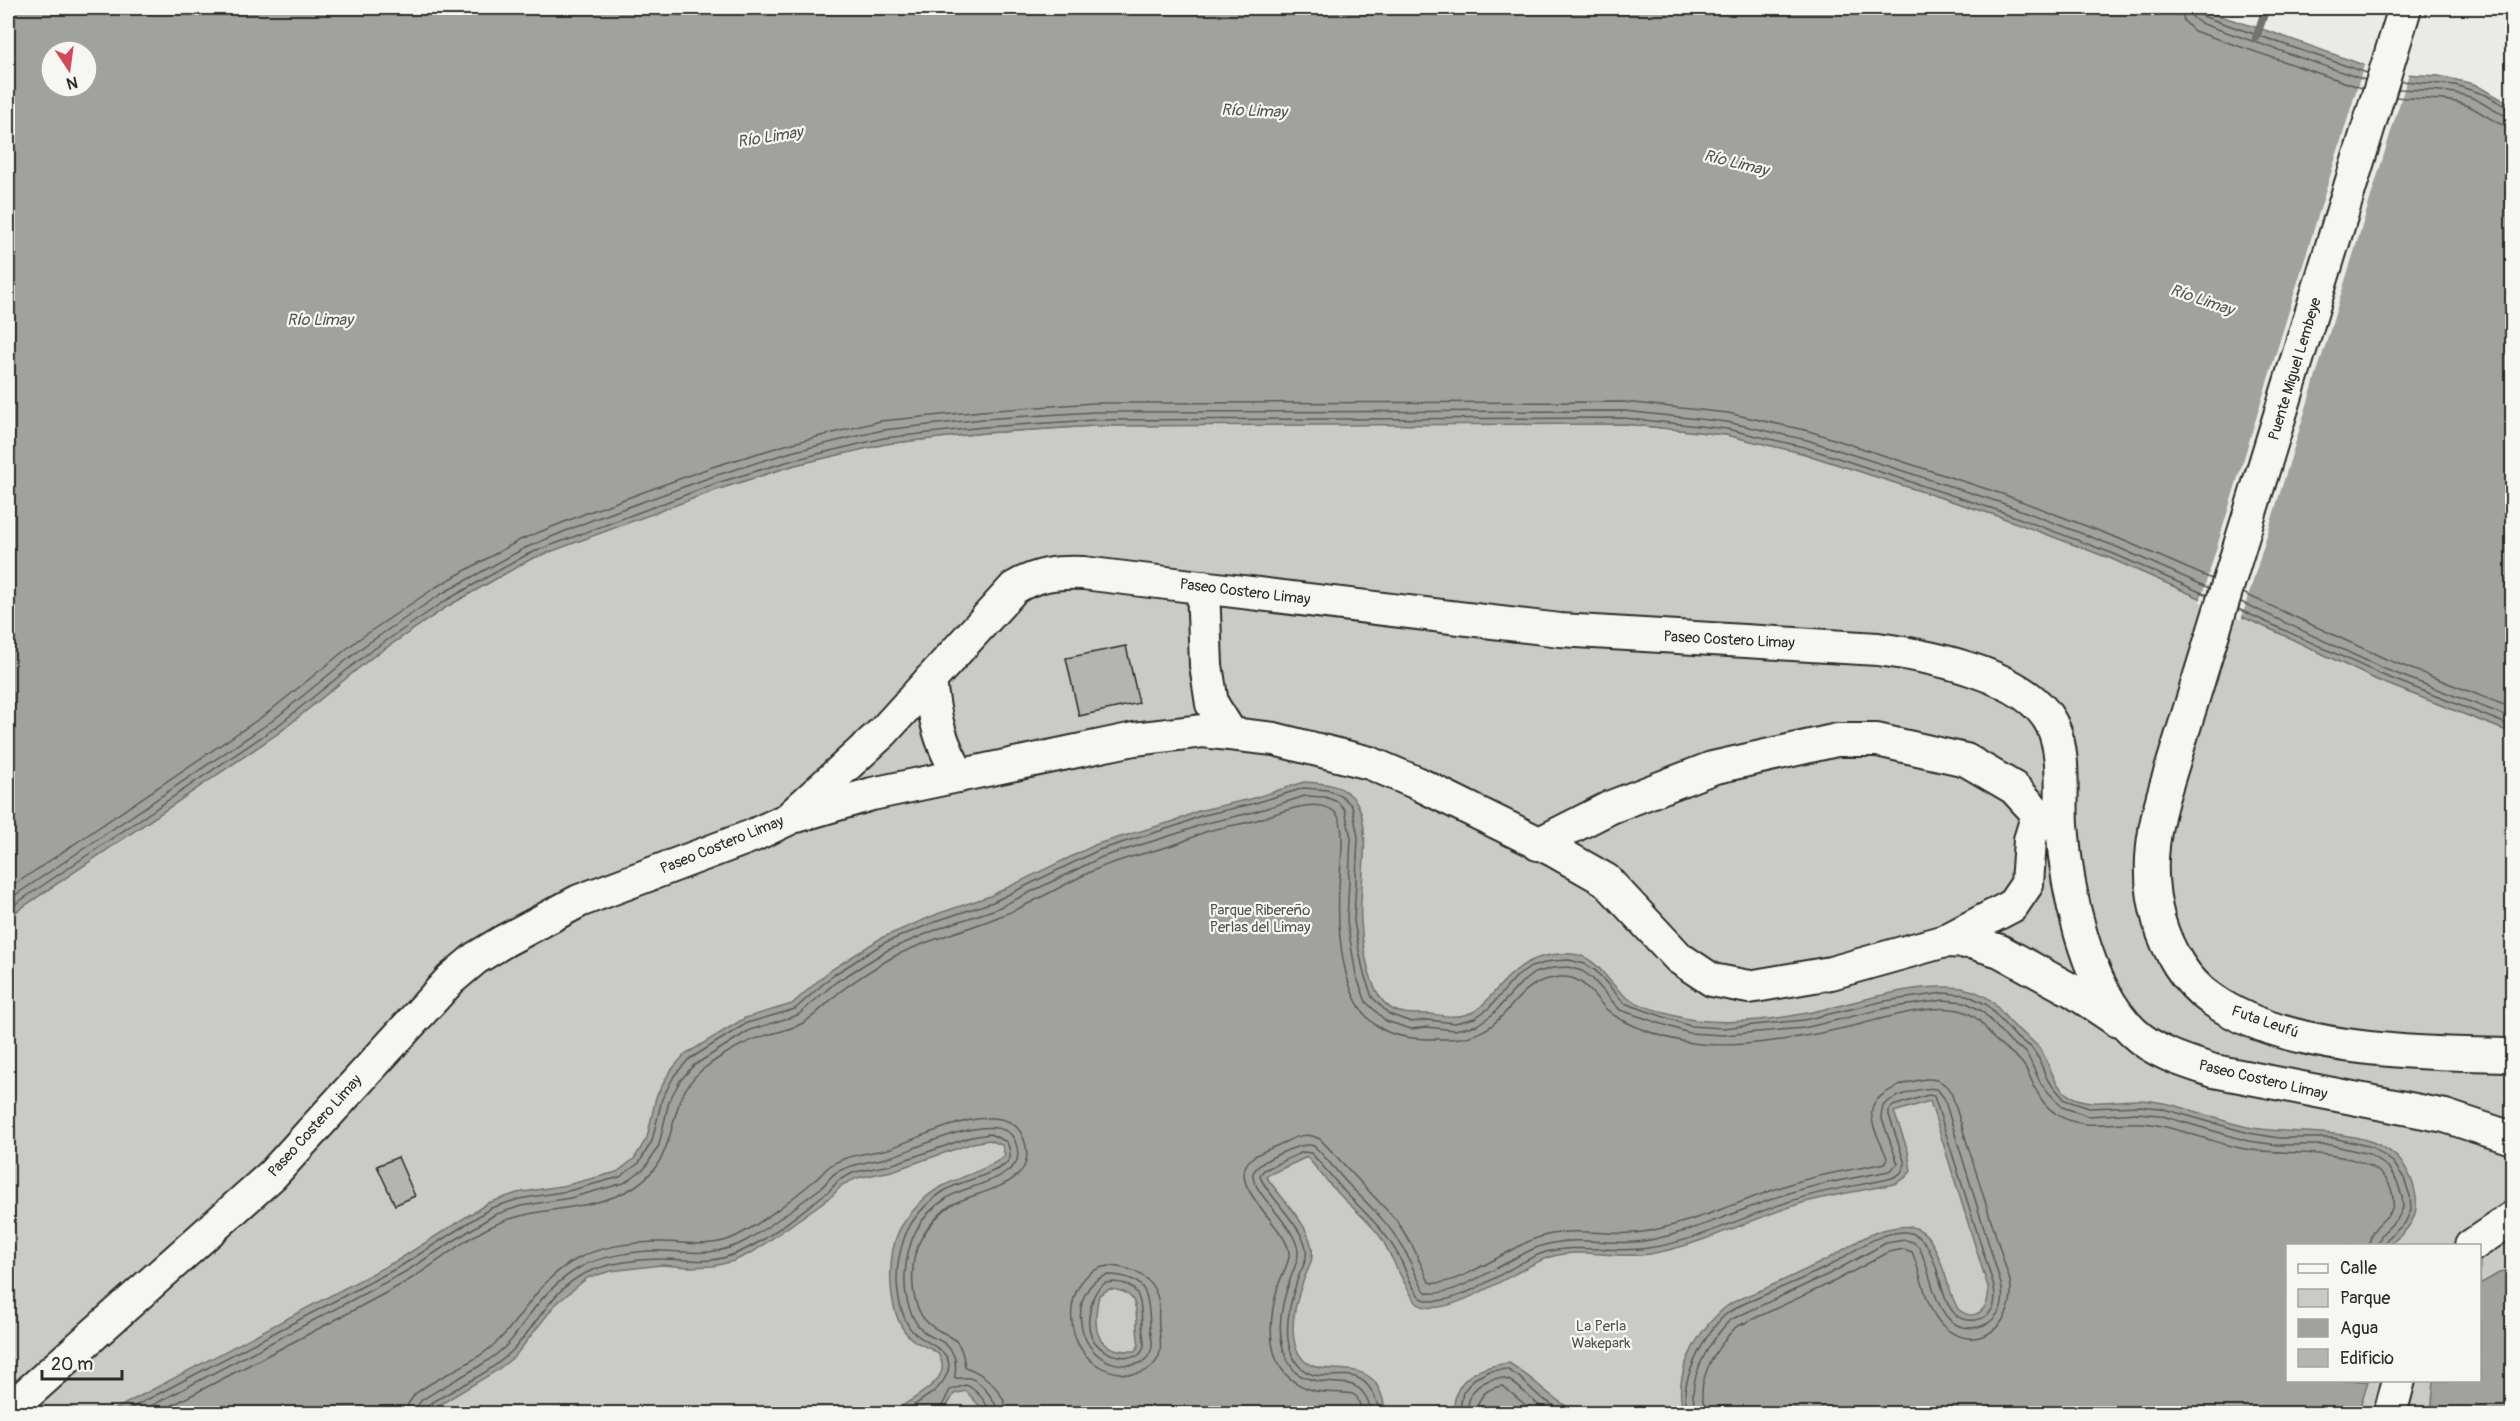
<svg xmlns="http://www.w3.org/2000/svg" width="2520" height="1421" font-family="Pangolin,sans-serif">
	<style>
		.green { fill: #cacac7; stroke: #7a7a79; stroke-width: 1.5; fill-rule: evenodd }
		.water { fill: #a1a19e; stroke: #727270; stroke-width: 1.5; fill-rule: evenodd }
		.pier { fill: #eaeae6 }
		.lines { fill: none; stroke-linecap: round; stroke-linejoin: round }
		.shore { stroke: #5a5a59; stroke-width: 1.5 }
		.stream { stroke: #727270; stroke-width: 8 }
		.building { fill: #b4b4b1; stroke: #2b2b2b; stroke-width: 1.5 }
		.minor-casing { stroke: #2b2b2b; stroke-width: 36 }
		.minor { stroke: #f6f6f2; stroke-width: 32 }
		.labels { text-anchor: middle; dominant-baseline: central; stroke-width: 4.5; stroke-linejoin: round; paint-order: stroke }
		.street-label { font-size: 15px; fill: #2b2b2b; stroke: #f6f6f2 }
		.park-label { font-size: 15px; fill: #535352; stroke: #f6f6f2 }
		.water-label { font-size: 16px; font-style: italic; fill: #545453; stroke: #f6f6f2 }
	</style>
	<rect width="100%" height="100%" fill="#eaeae6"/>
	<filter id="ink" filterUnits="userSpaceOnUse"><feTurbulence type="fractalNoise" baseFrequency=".0167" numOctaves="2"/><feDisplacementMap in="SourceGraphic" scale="12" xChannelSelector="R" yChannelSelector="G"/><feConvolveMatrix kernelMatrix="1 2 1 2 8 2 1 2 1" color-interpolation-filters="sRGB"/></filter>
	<g filter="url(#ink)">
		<path class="green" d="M1317 424H1625L1726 435 1802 453 1998 516 2112 559 2279 633 2377 680 2512 733V1413H8V917L280 732 371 658 448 606 531 559 597 533 719 489 795 465 885 444 984 433 1094 426ZM2288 1246H2480V1380H2288Z"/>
		<path class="water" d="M8 8H2195L2274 33 2386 73 2439 76 2474 84 2512 105V733L2377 680 2279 633 2112 559 1998 516 1802 453 1726 435 1625 424 1094 426 984 433 885 444 795 465 719 489 531 559 448 606 371 658 280 732 8 917ZM51 51H87V87H51Z
			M1304 782C1322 783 1346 784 1357 803 1373 831 1358 890 1361 922 1362 941 1366 963 1372 981 1377 993 1382 1004 1394 1010 1407 1016 1417 1013 1431 1014 1445 1016 1461 1019 1475 1011 1483 1006 1490 997 1496 990 1512 972 1527 958 1551 955 1598 948 1597 973 1625 996 1637 1006 1679 1018 1695 1020 1731 1024 1772 1020 1807 1013 1858 1003 1910 982 1962 988 1971 990 1983 994 1990 1000 1997 1005 2003 1015 2010 1022 2020 1033 2034 1039 2042 1052 2051 1067 2054 1087 2070 1096 2091 1107 2114 1100 2136 1100 2176 1100 2214 1121 2253 1128 2309 1138 2404 1117 2416 1197 2419 1218 2405 1234 2388 1245L2288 1246V1380L2368 1381 2358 1413H1684C1672 1378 1694 1336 1720 1312 1732 1300 1750 1295 1764 1289 1784 1280 1803 1271 1822 1262 1842 1252 1861 1236 1883 1230 1894 1227 1908 1224 1918 1229 1940 1238 1946 1289 1958 1309 1976 1324 1991 1307 1988 1287L1930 1101 1894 1112 1908 1151 1911 1171 1905 1178 1894 1184C1862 1191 1828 1195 1796 1205 1747 1221 1701 1245 1650 1254 1616 1260 1580 1246 1547 1258 1518 1268 1445 1322 1418 1304 1411 1300 1390 1253 1383 1241 1372 1223 1354 1210 1340 1195 1328 1183 1318 1170 1307 1157L1266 1176C1280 1198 1304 1218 1311 1244 1315 1257 1309 1267 1304 1279 1296 1300 1288 1329 1297 1350 1311 1383 1351 1358 1373 1380 1381 1388 1384 1403 1386 1413H986L966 1391 954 1394 943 1413H892C905 1403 934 1389 941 1373 944 1367 941 1356 936 1352 926 1345 915 1345 906 1333 887 1309 886 1252 901 1227 906 1219 914 1209 921 1202 944 1178 979 1176 1005 1156L1002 1145 989 1140 973 1143 892 1171 857 1178 842 1185 833 1195 753 1252 734 1261 714 1266 689 1267 661 1265 611 1271 587 1278 555 1305 515 1356 496 1371 426 1413H108L398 1260 488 1203 517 1193 567 1185 617 1172 634 1159 647 1138 656 1097 669 1073 684 1055 745 1018 792 1004 828 972 881 938 940 913 990 896 1097 844 1178 820 1198 811 1251 799ZM1109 1289C1146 1291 1133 1318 1139 1345L1135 1351C1094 1353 1092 1328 1099 1295Z
			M2512 1270V1413H2431L2434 1381 2480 1380V1284L2499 1273Z
			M1509 1363C1534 1378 1552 1401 1579 1413H1454C1452 1378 1478 1367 1509 1363Z"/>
		<path class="pier" d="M2365 62 2387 70 2409 73 2241 620 2200 602Z"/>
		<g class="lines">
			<path class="shore" d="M2181 8 2184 21 2194 31 2362 88
				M2190 8 2192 17 2200 23 2365 80
				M2198 8V13L2202 16 2367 73
				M2401 81 2455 85 2486 95 2512 110
				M2398 89C2423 90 2446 89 2470 97 2484 102 2498 116 2512 117
				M2396 97C2419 100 2443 97 2466 105 2482 111 2496 126 2512 126
				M2243 593 2386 659 2512 708
				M2241 602 2382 668 2512 718
				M2238 609 2380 674 2512 726
				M8 889 266 714 359 639 436 587 520 540 589 512 712 467 789 444 881 421 982 411 1094 403 1624 402 1728 413 1809 431 2005 495 2120 539 2212 579
				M8 900 272 721 364 646 441 594 525 548 592 520 714 476 791 452 883 430 983 419 1094 412 1624 411 1727 422 1807 440 2002 503 2117 547 2209 588
				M8 909 276 727 368 653 445 601 528 554 717 483 793 460 884 438 984 427 1094 420 1624 418 1727 429 1804 447 2000 511 2114 554 2207 595
				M1109 1266C1133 1267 1155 1277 1159 1304 1159 1311 1158 1319 1159 1326 1160 1342 1165 1356 1150 1368 1141 1375 1129 1375 1119 1373 1055 1363 1060 1270 1109 1266Z
				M1108 1275C1147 1276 1148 1292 1150 1326 1150 1335 1155 1344 1150 1353 1145 1363 1138 1365 1127 1365 1072 1365 1066 1285 1108 1275Z
				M1105 1283C1140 1278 1141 1299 1142 1325 1143 1338 1148 1347 1138 1356 1107 1361 1083 1343 1090 1311 1093 1297 1094 1291 1105 1283Z
				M120 1414 401 1266 491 1208 519 1199 568 1191 620 1177 639 1163 652 1141 662 1099 674 1076 688 1060 747 1023 795 1009 832 976 884 943 942 919 993 902 1099 850 1179 825 1200 816 1252 804 1304 788 1327 790 1342 796 1352 806 1358 837 1354 921 1359 950 1364 974 1372 997 1389 1014 1411 1022 1427 1020 1455 1023 1475 1018 1489 1008 1516 977 1531 967 1552 961 1569 960 1585 964 1596 971 1624 1003 1690 1026 1723 1028 1804 1020 1885 1001 1944 993 1967 995 1987 1005 2017 1038 2031 1047 2039 1059 2047 1079 2065 1100 2089 1108 2139 1106 2160 1108 2249 1133 2279 1138H2333L2372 1147 2393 1162 2404 1178 2410 1196 2411 1210 2405 1223 2387 1239 2386 1246
				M136 1414 405 1272 494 1215 521 1206 570 1198 624 1183 645 1168 659 1145 669 1101 680 1081 693 1066 750 1030 798 1015 836 982 888 950 945 926 996 909 1102 857 1182 832 1203 824 1254 812 1305 796 1325 797 1338 802 1345 810 1351 838 1347 921 1356 975 1366 1002 1386 1021 1411 1029 1427 1027 1455 1030 1477 1025 1493 1014 1521 983 1534 973 1553 968 1568 967 1582 971 1591 977 1620 1010 1689 1033 1723 1035 1804 1028 1887 1008 1944 1000 1965 1002 1982 1011 2011 1043 2026 1052 2041 1084 2062 1107 2088 1116 2138 1113 2159 1115 2248 1141 2278 1145H2331L2369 1154 2388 1167 2397 1181 2402 1197 2403 1208 2398 1218 2381 1235 2378 1246
				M156 1414C238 1370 322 1328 404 1283 436 1265 465 1237 499 1223 541 1205 595 1212 634 1187 685 1154 661 1104 702 1070 716 1059 734 1048 750 1041 767 1033 787 1032 803 1023 815 1016 825 1005 835 996 847 985 879 965 893 957 926 940 964 931 998 917 1033 904 1065 883 1099 868 1125 857 1153 852 1179 843 1188 840 1196 835 1205 832 1223 826 1242 825 1260 819 1273 815 1286 809 1300 807 1312 804 1330 804 1338 816 1346 831 1340 869 1339 886 1337 927 1340 1004 1380 1028 1399 1040 1426 1039 1448 1039 1510 1039 1507 985 1553 978 1591 971 1592 1005 1620 1019 1639 1029 1665 1038 1686 1042 1735 1051 1805 1037 1853 1026 1883 1019 1933 1002 1963 1011 1968 1013 1972 1015 1976 1018 1983 1023 1988 1032 1994 1039 2004 1049 2018 1055 2025 1067 2034 1083 2038 1102 2055 1113 2084 1134 2119 1118 2151 1124 2183 1129 2213 1143 2245 1149 2284 1157 2388 1142 2393 1198 2395 1217 2380 1218 2373 1232 2370 1236 2370 1241 2369 1246
				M407 1414 408 1404 415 1394C441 1374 477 1363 500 1339 527 1311 539 1279 577 1259 600 1246 635 1242 661 1242 684 1242 704 1247 727 1240 754 1230 792 1199 815 1180 821 1176 824 1170 830 1166 847 1154 868 1154 888 1149 917 1140 1005 1092 1023 1137 1043 1185 982 1189 953 1204 941 1211 929 1225 922 1237 909 1258 909 1301 925 1320 943 1340 961 1328 965 1367 984 1373 1006 1392 1007 1414
				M416 1414 417 1406 422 1400C448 1382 483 1368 506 1346 515 1337 522 1325 530 1314 543 1296 560 1279 579 1268 598 1256 642 1250 663 1251 693 1253 720 1256 747 1240 773 1225 797 1205 821 1188 827 1183 830 1176 837 1172 855 1162 874 1162 893 1156 916 1149 1001 1106 1015 1141 1018 1148 1019 1156 1016 1163 1008 1174 994 1179 981 1184 971 1188 957 1191 947 1198 918 1216 907 1242 905 1275 904 1296 910 1325 930 1336 941 1341 948 1343 954 1356 957 1363 955 1371 955 1378 960 1379 965 1377 970 1378 982 1382 997 1402 998 1414
				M423 1414 427 1406C454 1388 488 1375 511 1352 537 1326 551 1289 586 1273 607 1263 638 1259 662 1259 679 1259 695 1262 712 1260 754 1255 795 1215 829 1191L839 1180 855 1172 890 1165 971 1137 990 1134 1007 1142C1009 1147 1012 1155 1009 1160 1004 1168 991 1172 982 1176 970 1180 955 1184 944 1191 928 1201 909 1221 904 1239 894 1267 894 1301 909 1327 919 1344 960 1348 946 1376 938 1394 916 1402 901 1414
				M938 1414 950 1390 966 1385C976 1389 988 1403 990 1414
				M1363 1414 1357 1397 1353 1394C1340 1391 1324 1394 1312 1390 1264 1376 1267 1325 1278 1286 1281 1276 1291 1261 1289 1252 1285 1224 1222 1183 1252 1158 1261 1151 1275 1147 1285 1142 1297 1136 1307 1132 1320 1139L1397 1221 1413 1247 1429 1282C1451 1291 1512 1246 1537 1238 1575 1224 1610 1239 1649 1231 1697 1221 1741 1201 1787 1185 1818 1174 1853 1170 1885 1163L1887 1158C1882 1144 1869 1124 1872 1109 1875 1091 1920 1075 1936 1080 1944 1082 1949 1088 1952 1095L2010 1281C2018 1326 1974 1357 1942 1325 1925 1307 1922 1275 1912 1252L1904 1249 1889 1252 1835 1281 1736 1327C1720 1343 1701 1371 1702 1395 1702 1401 1706 1407 1706 1414
				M1372 1414C1362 1368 1335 1391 1304 1377 1299 1375 1296 1374 1293 1369 1273 1341 1280 1307 1291 1277 1294 1267 1299 1261 1298 1251 1296 1225 1250 1192 1253 1173 1260 1160 1302 1141 1314 1146 1328 1159 1338 1174 1351 1187 1371 1207 1389 1224 1404 1249 1408 1256 1422 1291 1426 1292 1452 1301 1512 1256 1538 1247 1577 1233 1611 1248 1650 1240 1699 1230 1744 1208 1792 1192 1823 1182 1857 1178 1889 1171L1898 1164 1881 1116 1883 1106C1891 1096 1927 1085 1938 1090L1944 1098 2001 1284C2003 1293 2004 1303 1999 1311 1989 1330 1961 1334 1947 1317 1932 1298 1930 1269 1919 1247L1913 1242 1905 1240 1886 1243 1831 1273 1730 1320C1712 1339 1693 1368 1693 1395 1693 1401 1696 1407 1697 1414
				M1380 1414C1365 1347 1325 1394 1299 1366 1279 1343 1289 1304 1298 1278 1302 1267 1308 1260 1306 1248 1302 1225 1260 1187 1260 1175L1264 1170 1303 1152 1311 1153C1322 1165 1333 1178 1344 1191 1363 1211 1383 1228 1397 1253 1403 1262 1414 1296 1423 1299 1454 1311 1510 1265 1540 1254 1576 1242 1611 1254 1648 1248 1699 1241 1746 1215 1794 1200 1826 1189 1860 1186 1892 1178L1901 1173 1905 1164 1889 1115V1110L1893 1106 1928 1095 1934 1096 1994 1286C1995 1293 1996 1301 1993 1308 1989 1315 1982 1319 1975 1320 1930 1327 1949 1235 1905 1232 1877 1231 1850 1255 1827 1267 1808 1276 1788 1285 1769 1293 1754 1300 1736 1305 1724 1316 1713 1326 1705 1339 1698 1353 1692 1366 1685 1381 1685 1396 1685 1402 1689 1408 1689 1414
				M1459 1414 1463 1392 1474 1379 1490 1371 1507 1369 1519 1377 1540 1397 1567 1414
				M1467 1414C1468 1399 1471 1389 1485 1382 1507 1371 1517 1386 1533 1400 1538 1406 1546 1409 1553 1414
				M1476 1414C1478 1397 1485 1388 1503 1386L1536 1414"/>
			<path class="stream" d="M2256 38 2266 8"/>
		</g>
		<path class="building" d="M1126 646 1139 703 1079 716 1066 658Z
			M398 1157 415 1196 395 1205 377 1166Z"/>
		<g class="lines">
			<g class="minor-casing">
				<path id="minor" d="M2405 8 2163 796C2151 838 2147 878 2159 921 2168 951 2185 981 2211 999 2287 1053 2423 1053 2512 1055
					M1203 587 1206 665 1212 704 1231 734
					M930 680C934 717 940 744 960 776
					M797 816 872 794 1134 739 1203 731 1274 739 1370 763 1417 783 1555 851 1606 880 1679 958 1712 980 1749 987 1831 973 1945 941 1971 942 2000 951 2073 991 2118 1021
					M1538 844 1611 807 1712 768 1837 740H1877L1966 760 2014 788 2038 814 2061 817
					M1945 941 2012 906 2027 884 2030 840 2038 814
					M2471 1246 2512 1218
					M8 1408 28 1393 272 1175 451 979 476 958 504 941 579 901 752 836 788 819 883 732 1014 588C1037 574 1057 572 1083 573L1560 630 1878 649C1928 656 2028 674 2052 725 2066 754 2060 793 2062 824 2066 888 2085 986 2133 1032 2155 1053 2186 1062 2214 1071L2445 1116 2512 1138
					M2390 1414 2399 1380"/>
			</g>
			<use href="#minor" class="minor"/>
		</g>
	</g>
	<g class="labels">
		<g class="street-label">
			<text transform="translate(2295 369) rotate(-73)">Puente Miguel Lembeye</text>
			<text transform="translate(1245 592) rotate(7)">Paseo Costero Limay</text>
			<text transform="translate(1729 640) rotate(3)">Paseo Costero Limay</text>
			<text transform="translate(722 845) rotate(-22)">Paseo Costero Limay</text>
			<text transform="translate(2265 1022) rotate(19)">Futa Leufú</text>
			<text transform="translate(2263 1080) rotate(13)">Paseo Costero Limay</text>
			<text transform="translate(315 1126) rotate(-48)">Paseo Costero Limay</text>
		</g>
		<g class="park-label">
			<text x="1260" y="910">Parque Ribereño<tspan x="1260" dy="17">Perlas del Limay</tspan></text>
			<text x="1601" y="1326">La Perla<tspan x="1601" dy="17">Wakepark</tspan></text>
		</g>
		<g class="water-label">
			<text transform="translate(1254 111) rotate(2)">Río Limay</text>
			<text transform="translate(770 137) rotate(-9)">Río Limay</text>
			<text transform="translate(1736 163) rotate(14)">Río Limay</text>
			<text transform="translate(2202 300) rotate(19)">Río Limay</text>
			<text x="320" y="320">Río Limay</text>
		</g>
	</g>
	<rect width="2520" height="1421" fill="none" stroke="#f6f6f2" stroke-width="30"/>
	<rect x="15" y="15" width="2490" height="1391" fill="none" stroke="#2b2b2b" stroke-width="2" filter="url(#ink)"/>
	<rect x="2286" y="1244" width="195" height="138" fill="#f6f6f2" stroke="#a5a5a2" stroke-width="1.5"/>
	<rect x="2298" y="1264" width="30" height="9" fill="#f6f6f2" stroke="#a5a5a2" stroke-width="1.5"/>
	<text x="2340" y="1274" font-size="18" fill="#2b2b2b">Calle</text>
	<rect x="2298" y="1289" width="30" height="18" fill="#cacac7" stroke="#a5a5a2" stroke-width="1.5"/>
	<text x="2340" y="1304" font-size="18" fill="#2b2b2b">Parque</text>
	<rect x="2298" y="1319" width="30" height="18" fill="#a1a19e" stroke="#a5a5a2" stroke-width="1.5"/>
	<text x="2340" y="1334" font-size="18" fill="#2b2b2b">Agua</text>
	<rect x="2298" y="1349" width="30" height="18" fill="#b4b4b1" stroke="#a5a5a2" stroke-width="1.5"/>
	<text x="2340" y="1364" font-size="18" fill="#2b2b2b">Edificio</text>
	<g transform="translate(69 69) rotate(167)"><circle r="28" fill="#f6f6f2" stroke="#a5a5a2" stroke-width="1.5"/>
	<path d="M0-4.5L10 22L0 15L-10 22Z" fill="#d1495b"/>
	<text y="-9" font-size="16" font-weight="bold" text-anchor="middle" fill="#2b2b2b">N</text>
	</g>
	<path d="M42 1370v9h80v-9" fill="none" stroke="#2b2b2b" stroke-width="3"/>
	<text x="51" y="1370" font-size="18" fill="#2b2b2b" stroke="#f6f6f2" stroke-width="4.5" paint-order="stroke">20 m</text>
</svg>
